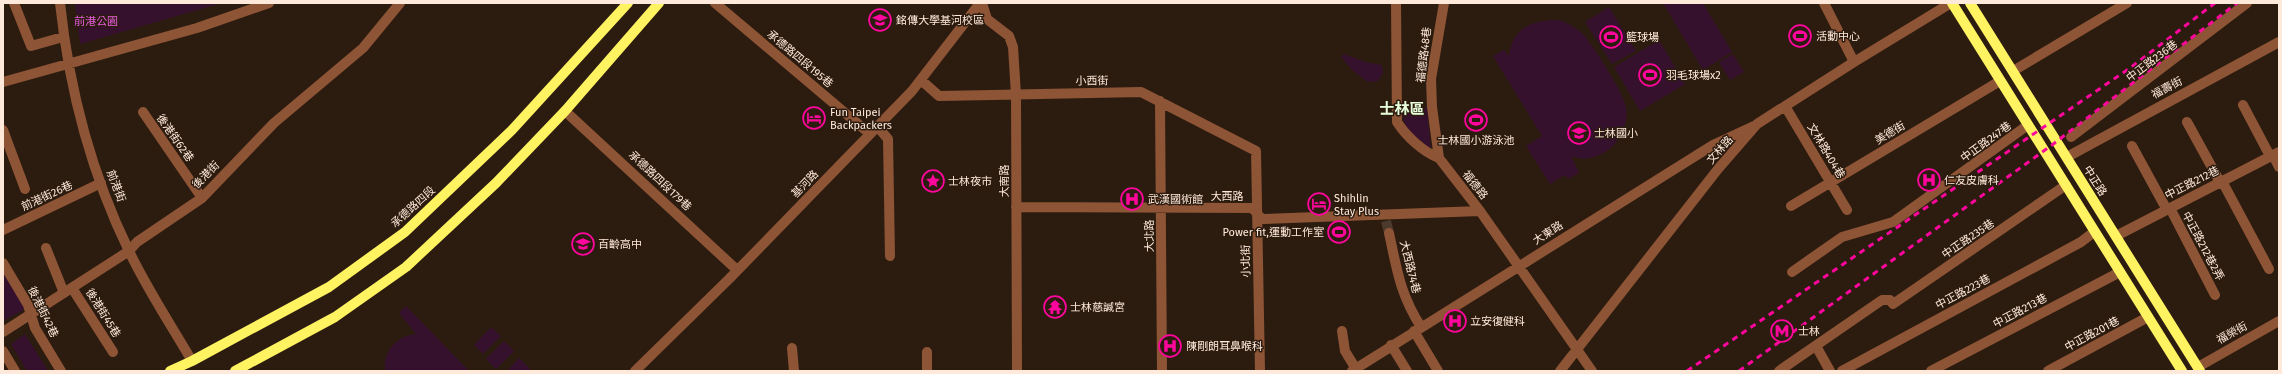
<svg xmlns="http://www.w3.org/2000/svg" width="2282" height="374" font-family="'Fira Sans','Noto Sans TC',sans-serif">
	<style>
		.green { fill: #36112d }
		.lines { fill: none; stroke-linecap: round; stroke-linejoin: round }
		.minor-tunnel { stroke: #4c3b2d; stroke-width: 10; stroke-dasharray: 10 5; stroke-linecap: butt }
		.minor { stroke: #8e5436; stroke-width: 10 }
		.major { stroke: #fff361; stroke-width: 10 }
		.rail { stroke: #ff069c; stroke-width: 3; stroke-dasharray: 6 5; stroke-linecap: butt }
		.labels { text-anchor: middle; dominant-baseline: central; stroke-width: 3; stroke-linejoin: round; paint-order: stroke }
		.poi-label { font-size: 11px; fill: #ffe9da; stroke: #2c1c0f; text-anchor: start }
		.park-label { font-size: 11px; fill: #ea5be3; stroke: #2c1c0f }
		.street-label { font-size: 11px; fill: #ffe9da; stroke: #2c1c0f }
		.district-label { font-size: 15px; font-weight: bold; fill: #e8ffdc; stroke: #2c1c0f }
	</style>
	<rect width="100%" height="100%" fill="#2c1c0f"/>
	<path class="green" d="M75 3H222L80 44Z
		M1663 3H1703L1732 52 1703 70Z
		M1609 7 1636 51 1612 64 1585 22Z
		M1560 20C1567 23 1574 27 1581 32 1591 41 1624 94 1626 107 1631 138 1600 167 1571 156L1579 173 1568 179 1565 175 1550 184 1526 146 1542 136 1493 56 1504 50 1509 56C1512 28 1533 19 1560 20Z
		M1659 40 1685 84 1640 111 1614 67Z
		M1344 54 1365 62 1382 65 1383 73 1378 81 1368 82 1353 71 1341 57Z
		M1733 54 1744 72 1730 80 1719 62Z
		M1427 108 1431 150 1406 128 1402 114Z
		M3 270 27 308 3 321Z
		M406 306 469 371H385C383 350 397 336 416 334L399 313Z
		M491 327 501 336 483 354 474 345Z
		M25 334 48 371H27L11 344Z
		M504 341 514 351 496 369 486 359Z
		M519 358 532 371H507Z"/>
	<g class="lines">
		<path class="minor-tunnel" d="M1386 221 1389 233"/>
		<path class="minor" d="M14 3 31 46 63 37
			M60 3C69 88 91 173 129 251 147 289 171 325 192 361
			M715 3 870 134
			M982 3 987 19 1009 36 1013 47 1016 95 1017 371
			M1396 3 1397 122C1406 136 1423 152 1439 158L1480 211 1592 371
			M1824 3 1854 62
			M2013 71 2127 3
			M921 80 939 96 1141 92 1256 151 1260 371
			M3 82 197 28 269 3
			M1160 101 1162 371
			M2243 105 2270 156
			M1785 106 1847 210
			M565 111 737 270
			M143 112 202 198
			M2187 122 2220 182
			M877 126 888 139 890 256
			M3 130 25 189
			M2071 137 2247 3
			M2132 146 2167 210
			M2273 155 2279 167
			M2067 157 2279 42
			M1439 158 1432 107 1431 79 1444 3
			M2222 181 2269 269
			M1791 206 2000 81
			M1016 207 1252 208 1262 219 1480 211
			M2170 208 2215 295
			M3 230 101 183
			M1389 233C1397 270 1400 294 1421 327
			M2116 236 2279 152
			M46 248 64 293
			M3 263 28 305 35 328 61 371
			M1792 272 1842 237 1893 222 2028 125
			M72 288 113 352
			M1342 331 1345 351 1356 369
			M1414 331 1438 371
			M3 332 129 251 137 242 202 198 274 123 363 48 400 3
			M1391 345 1407 371
			M1816 346 1830 371
			M792 348 794 371
			M3 351 15 371
			M927 352V371
			M2198 367 2279 321
			M635 371 729 279 912 91 980 3
			M1352 371 1713 145 1754 126
			M1560 371 1718 169 1757 124 1854 62 1951 3
			M1779 371 1882 300H1890L1893 304 2066 185
			M1842 371 2081 242 2094 232
			M1931 371 2120 272
			M2048 371 2148 317"/>
		<path class="major" d="M1952 3 2182 371
			M1970 3 2200 371
			M170 371 192 361 329 287 405 232 512 130 628 3
			M235 371 335 317 406 267 496 183 565 111 659 3"/>
		<path class="rail" d="M1687 371 2130 68 2215 3
			M1739 371 2052 145 2237 3"/>
	</g>
	<defs>
		<g id="university-ring" transform="scale(1.15)"><circle r="9.5" fill="#2c1c0f" stroke="#ff069c" stroke-width="1.5"/><path d="M0-5L7-2L0 1L-7-2ZM-4 1L0 2.5L4 1V4Q0 6-4 4Z" fill="#ff069c"/></g>
		<g id="stadium-ring" transform="scale(1.15)"><circle r="9.5" fill="#2c1c0f" stroke="#ff069c" stroke-width="1.5"/><path d="M0-5a6.5 5 0 1 0 0 10a6.5 5 0 1 0 0-10ZM-3.5-1.8h7v3.6h-7Z" fill="#ff069c"/></g>
		<g id="hotel-ring" transform="scale(1.15)"><circle r="9.5" fill="#2c1c0f" stroke="#ff069c" stroke-width="1.5"/><path d="M-6-4.5h1.5V1H6V5H4.5V3h-9V5H-6ZM-4 0a1.8 1.8 0 1 1 3.6 0ZM.5 0V-2.5h3Q6-2.5 6 0Z" fill="#ff069c"/></g>
		<g id="school-ring" transform="scale(1.15)"><circle r="9.5" fill="#2c1c0f" stroke="#ff069c" stroke-width="1.5"/><path d="M0-5L7-2L0 1L-7-2ZM-4 1L0 2.5L4 1V4Q0 6-4 4Z" fill="#ff069c"/></g>
		<g id="hospital-ring" transform="scale(1.15)"><circle r="9.5" fill="#2c1c0f" stroke="#ff069c" stroke-width="1.5"/><path d="M-5-5h3v3.5h4V-5h3V5h-3V1.5h-4V5h-3Z" fill="#ff069c"/></g>
		<g id="sight-ring" transform="scale(1.15)"><circle r="9.5" fill="#2c1c0f" stroke="#ff069c" stroke-width="1.5"/><path d="M0-6L1.8-2.2L6-1.7L2.9 1.2L3.7 5.4L0 3.3L-3.7 5.4L-2.9 1.2L-6-1.7L-1.8-2.2Z" fill="#ff069c"/></g>
		<g id="temple-ring" transform="scale(1.15)"><circle r="9.5" fill="#2c1c0f" stroke="#ff069c" stroke-width="1.5"/><path d="M0-6L5-2H3V0L6.5 2.5H4V6H1.5V3h-3V6H-4V2.5H-6.5L-3 0V-2H-5Z" fill="#ff069c"/></g>
		<g id="metro-ring" transform="scale(1.15)"><circle r="9.5" fill="#2c1c0f" stroke="#ff069c" stroke-width="1.5"/><path d="M-5.5 5V-5H-3L0 0L3-5H5.5V5H3V-.5L0 4L-3-.5V5Z" fill="#ff069c"/></g>
	</defs>
	<g fill-rule="evenodd">
		<use href="#university-ring" x="880" y="20"/>
		<use href="#stadium-ring" x="1800" y="36"/>
		<use href="#stadium-ring" x="1611" y="37"/>
		<use href="#stadium-ring" x="1650" y="75"/>
		<use href="#hotel-ring" x="814" y="118"/>
		<use href="#stadium-ring" x="1476" y="120"/>
		<use href="#school-ring" x="1579" y="133"/>
		<use href="#hospital-ring" x="1929" y="180"/>
		<use href="#sight-ring" x="933" y="181"/>
		<use href="#hospital-ring" x="1132" y="199"/>
		<use href="#hotel-ring" x="1319" y="204"/>
		<use href="#stadium-ring" x="1339" y="232"/>
		<use href="#school-ring" x="583" y="244"/>
		<use href="#temple-ring" x="1055" y="307"/>
		<use href="#hospital-ring" x="1455" y="321"/>
		<use href="#metro-ring" x="1782" y="331"/>
		<use href="#hospital-ring" x="1170" y="346"/>
	</g>
	<g class="labels">
		<g class="poi-label">
			<text x="896" y="20">銘傳大學基河校區</text>
			<text x="1816" y="36">活動中心</text>
			<text x="1626" y="37">籃球場</text>
			<text x="1666" y="75">羽毛球場x2</text>
			<text x="830" y="112">Fun Taipei<tspan x="830" dy="13">Backpackers</tspan></text>
			<text x="1594" y="133">士林國小</text>
			<text x="1476" y="140" text-anchor="middle">士林國小游泳池</text>
			<text x="1944" y="180">仁友皮膚科</text>
			<text x="948" y="181">士林夜市</text>
			<text x="1334" y="198">Shihlin<tspan x="1334" dy="13">Stay Plus</tspan></text>
			<text x="1148" y="199">武漢國術館</text>
			<text x="1324" y="232" text-anchor="end">Power fit,運動工作室</text>
			<text x="598" y="244">百齡高中</text>
			<text x="1070" y="307">士林慈諴宮</text>
			<text x="1470" y="321">立安復健科</text>
			<text x="1798" y="331">士林</text>
			<text x="1186" y="346">陳剛朗耳鼻喉科</text>
		</g>
		<g class="park-label">
			<text x="96" y="21">前港公園</text>
		</g>
		<g class="street-label">
			<text transform="translate(1424 55) rotate(-83)">福德路48巷</text>
			<text transform="translate(800 59) rotate(40)">承德路四段195巷</text>
			<text transform="translate(2152 61) rotate(-37)">中正路236巷</text>
			<text transform="translate(1092 81) rotate(-1)">小西街</text>
			<text transform="translate(2167 88) rotate(-28)">福壽街</text>
			<text transform="translate(1890 133) rotate(-31)">美德街</text>
			<text transform="translate(175 138) rotate(55)">後港街62巷</text>
			<text transform="translate(1986 142) rotate(-36)">中正路247巷</text>
			<text transform="translate(1720 150) rotate(-49)">文林路</text>
			<text transform="translate(1826 151) rotate(59)">文林路404巷</text>
			<text transform="translate(206 175) rotate(-45)">後港街</text>
			<text transform="translate(660 181) rotate(43)">承德路四段179巷</text>
			<text transform="translate(1004 181) rotate(-90)">大南路</text>
			<text transform="translate(2095 181) rotate(58)">中正路</text>
			<text transform="translate(2192 183) rotate(-27)">中正路212巷</text>
			<text transform="translate(805 184) rotate(-46)">基河路</text>
			<text transform="translate(1475 185) rotate(52)">福德路</text>
			<text transform="translate(116 186) rotate(69)">前港街</text>
			<text transform="translate(47 196) rotate(-25)">前港街26巷</text>
			<text x="1227" y="196">大西路</text>
			<text transform="translate(413 207) rotate(-42)">承德路四段</text>
			<text transform="translate(1548 233) rotate(-32)">大東路</text>
			<text transform="translate(1149 236) rotate(-90)">大北路</text>
			<text transform="translate(1968 239) rotate(-34)">中正路235巷</text>
			<text transform="translate(2203 246) rotate(62)">中正路212巷2弄</text>
			<text transform="translate(1246 261) rotate(-91)">小北街</text>
			<text transform="translate(1410 267) rotate(76)">大西路74巷</text>
			<text transform="translate(1963 292) rotate(-28)">中正路223巷</text>
			<text transform="translate(2020 311) rotate(-28)">中正路213巷</text>
			<text transform="translate(43 312) rotate(64)">後港街42巷</text>
			<text transform="translate(103 313) rotate(58)">後港街45巷</text>
			<text transform="translate(2232 333) rotate(-29)">福榮街</text>
			<text transform="translate(2092 334) rotate(-28)">中正路201巷</text>
		</g>
		<g class="district-label">
			<text x="1402" y="109">士林區</text>
		</g>
	</g>
	<rect width="2282" height="374" fill="none" stroke="#ffe9da" stroke-width="8"/>
</svg>
